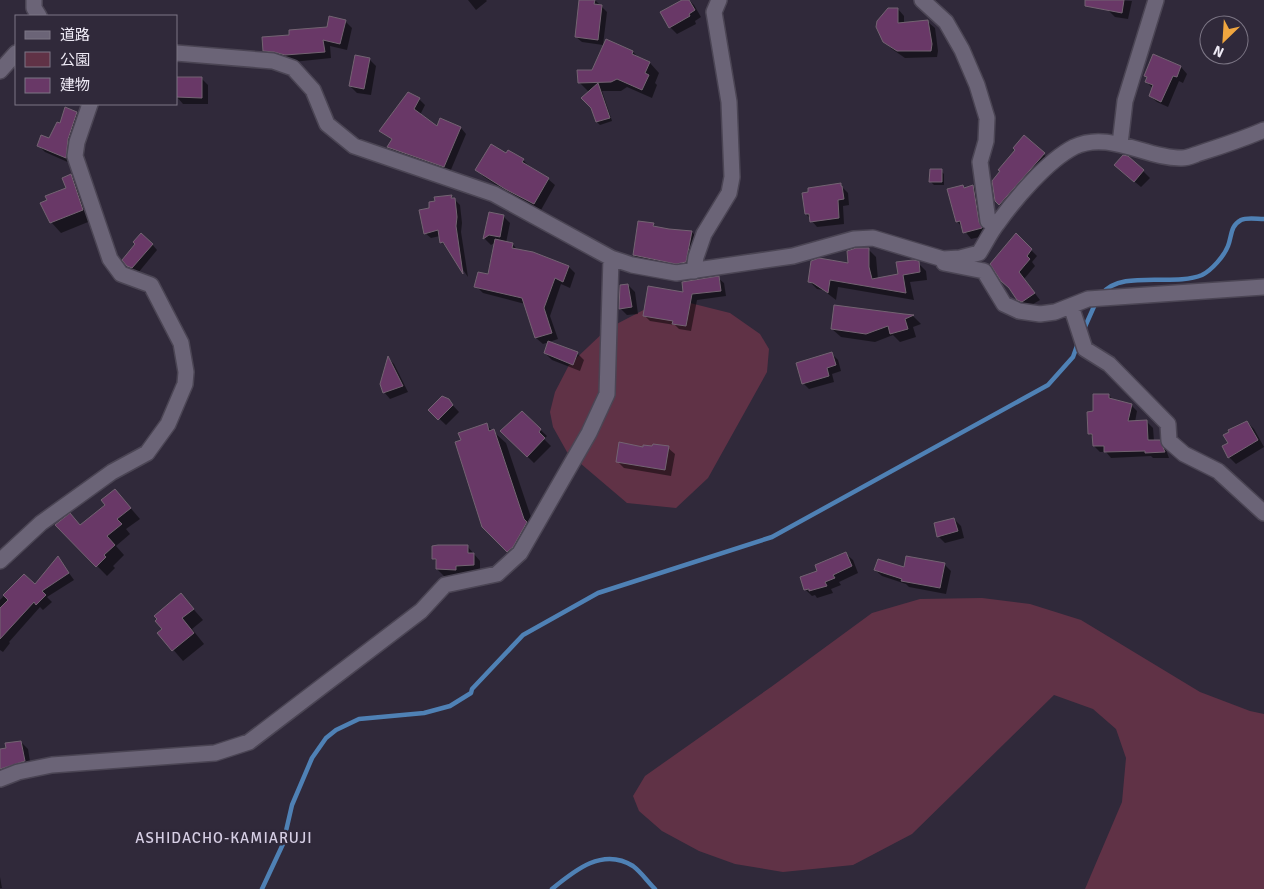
<svg xmlns="http://www.w3.org/2000/svg" width="1264" height="889" font-family="Signika,'Noto Sans JP',sans-serif">
	<style>
		.green { fill: #603246 }
		.shadow { fill: #0007 }
		.lines { fill: none; stroke-linecap: round; stroke-linejoin: round }
		.stream { stroke: #4f81b5; stroke-width: 4.5 }
		.building { fill: #693867; stroke: #736372 }
		.street-casing { stroke: #4b4554; stroke-width: 18 }
		.street { stroke: #6b6477; stroke-width: 15 }
		.labels { text-anchor: middle; dominant-baseline: central; stroke-width: 5; stroke-linejoin: round; paint-order: stroke }
		.quarter-label { font-size: 15px; letter-spacing: 1px; fill: #d6cee4; stroke: #30293a }
	</style>
	<rect width="100%" height="100%" fill="#30293a"/>
	<path class="green" d="M657 303H690L730 313 760 334 769 349 767 372 708 478 676 508 627 503 567 452 553 427 550 412 555 392 569 365 607 329Z
		M982 598 1030 604 1081 620 1200 692 1250 711 1264 714V889H1085L1122 802 1126 758 1116 729 1093 709 1054 695 912 834 853 865 783 872 735 864 699 851 662 831 639 811 633 796 645 776 771 687 872 613 920 599Z"/>
	<path class="shadow" d="M468 0H486L487 1 476 10Z
		M581 0H595L607 12 603 45 582 42 576 37Z
		M684 0H689L694 5 701 17 695 21 696 24 677 34 670 27 662 13Z
		M1110 0 1132 1 1128 19 1115 17 1108 10Z
		M898 9 904 16V23L928 22 935 28 938 51 937 57 905 58 892 49 884 41Z
		M345 21 352 28 347 50 330 46 331 58 293 62 271 57 264 50Z
		M607 41 633 52 640 59 650 63 659 73 655 83 657 85 652 98 627 87 621 91H602L612 121 600 125 597 122 589 92 579 82 593 71Z
		M370 60 376 66 371 95 357 93 350 86Z
		M1181 67 1187 74 1183 83 1179 81 1168 107 1157 102 1150 96 1153 88 1146 82 1148 78 1146 76Z
		M201 78 208 85V104H183L177 97Z
		M419 99 425 105 420 115 437 128 441 119 461 128 466 134 450 172 394 153 389 147 393 140 381 131Z
		M66 109 77 113 83 119 72 164 45 152 39 146 49 140 61 124Z
		M1024 137 1050 160 1003 207 996 201 1016 150Z
		M507 154 523 160 530 167 529 168 548 179 555 185 541 210 513 196 484 177 477 170Z
		M941 171 944 174V185H934L931 182Z
		M1143 171 1150 178 1141 187 1123 172Z
		M71 176 81 186 93 220 61 233 51 222 68 189Z
		M840 185 848 193 849 205 843 206 844 224 817 227 806 214Z
		M963 186 965 189 973 187 980 193 985 230 988 235 971 239 957 221Z
		M451 196 460 205 462 223 461 232 468 277 448 248 441 242 440 236 431 238 425 233 431 209Z
		M490 214 503 216 510 223 506 243 512 244 519 251 569 267 575 273 570 288 561 284 550 316 558 339 543 344 536 338 525 304 483 293 476 286 489 276 496 242 491 245 485 239Z
		M653 224 656 228 669 231 692 232 701 242 686 272 643 264 634 255Z
		M1016 235 1037 256 1032 262 1035 266 1024 279 1040 300 1028 307 1018 299Z
		M152 244 157 250 138 273 134 271 128 265Z
		M868 249 876 257 878 280 899 275 918 263 926 271 927 280 910 282 914 300 838 287 836 300 823 290 817 289 809 281 849 265Z
		M718 278 724 283 726 296 697 300 691 331 679 329 675 325 650 321 644 315Z
		M628 285 635 292 638 314 627 315 620 308Z
		M836 306 913 316 921 324 913 327 916 337 900 342 893 335 875 342 841 337 832 329Z
		M545 353H577L584 360 580 371 552 360Z
		M832 354 838 360 841 371 832 374 834 382 809 389 803 383Z
		M388 358 394 364 408 392 390 399 384 392Z
		M1109 395 1114 401 1131 405 1137 411 1135 422H1147L1153 428 1154 441H1159L1165 447 1169 458H1153L1151 456 1111 458 1106 452H1100L1094 446 1093 438 1089 433 1094 413Z
		M448 400 459 412 446 425 430 410Z
		M522 412 547 436 544 439 551 446 534 463 501 431Z
		M1247 422 1254 429 1264 447 1236 464 1229 457 1230 443Z
		M486 425 506 443 536 532 539 535 525 559 520 564 484 526Z
		M644 448H668L675 454 671 476 624 468 617 461Z
		M115 490 140 519 126 529 130 534 116 546 124 555 113 566 115 568 107 576 57 525 81 526 106 505Z
		M954 519 961 526 964 538 945 543 938 536Z
		M468 547 480 561V572L462 573V576H444L437 569V562L434 559Z
		M846 554 853 560 858 573 839 582 841 585 831 589 833 593 817 598 815 595 812 596 805 589 819 572Z
		M58 558 74 580 47 597 52 602 43 610 40 607 9 642 10 643 3 652 0 650V600L24 575 35 585Z
		M944 564 951 571 946 594 909 587 906 584 882 576 875 570Z
		M181 595 203 620 192 629 204 644 183 661 159 633 163 629Z
		M21 742 28 749 31 768 0 779V751Z
		M0 877 2 888H0Z"/>
	<g class="lines">
		<path class="stream" d="M1102 294C1120 269 1174 287 1202 275 1212 270 1224 256 1228 246 1232 236 1230 226 1241 220 1247 217 1257 219 1264 219
			M1084 329 1096 302
			M262 889 283 844 292 805 312 758 326 738 336 730 359 719 424 713 450 706 471 693 472 689 523 635 598 593 772 537 1048 385 1073 357 1078 343
			M552 889C575 870 603 847 633 866 641 872 648 882 655 889"/>
	</g>
	<path class="building" d="M579 0H595L594 4 602 5 598 40 575 37Z
		M682 0H689L695 10 689 14 690 16 669 28 660 12Z
		M1085 0H1124L1122 13 1085 6Z
		M888 8H898V23L928 20 932 44 931 51H897L883 42 876 27 877 21Z
		M329 16 346 20 340 44 323 40 325 52 285 55 274 52 263 51 262 37 289 35V30L327 27Z
		M606 39 633 51 632 54 650 62 645 73 649 75 642 90 617 79 611 82 578 83 577 70H592Z
		M1153 54 1181 66 1177 77 1173 76 1161 102 1149 96 1153 85 1145 82 1147 77 1144 76Z
		M355 55 370 58 364 89 349 86Z
		M176 77H202V98L176 97Z
		M598 83 610 118 596 122 591 108 581 98Z
		M408 92 420 98 414 109 437 126 440 118 461 127 444 167 387 147 392 139 379 131Z
		M65 107 77 112 68 139 66 158 37 146 41 135 49 138 57 122 60 123Z
		M1024 135 1045 153 999 205 995 201 992 181 1000 171 998 170 1015 150 1013 148Z
		M491 144 506 153 508 150 524 159 522 162 549 178 534 204 505 189 475 170Z
		M1123 155 1128 156 1144 170 1134 182 1114 165Z
		M930 169H942V182H929Z
		M71 174 83 210 50 223 40 203 47 200 45 196 66 188 62 178Z
		M841 183V186H842L844 199 838 200 839 218 810 222 809 214H805L802 193 808 192V188Z
		M963 185 964 188 973 185 979 222 982 228 963 233 960 221 956 222 947 189Z
		M452 195 451 198H455L457 217 456 226 463 274 443 242 440 243 438 230 424 234 419 210 429 208V202L435 201 434 197Z
		M489 212 504 215 500 237 489 235 483 239Z
		M638 221 654 223 653 226 669 229 692 231 686 262 676 264 633 255Z
		M141 233 153 244 132 268 127 266 122 260 135 244 133 242Z
		M1016 233 1032 249 1027 256 1030 259 1019 272 1035 293 1022 302 1017 300 1009 288 1001 281 990 264Z
		M495 239 513 243 512 248 533 252 569 266 563 282 555 278 544 308 552 333 535 338 522 298 474 287 478 272 488 274Z
		M856 248H869V267L872 279 898 274 896 262 913 260 919 261 920 272 903 275 906 293 830 280 828 293 813 283 808 282 811 261 819 258 848 263 847 251Z
		M719 276 721 291 692 294 686 326 672 324 673 321 643 316 648 286 683 292 682 282Z
		M628 284 632 307 619 309 620 285Z
		M834 305 904 314 914 315 905 319 908 329 890 334 888 326 866 334 831 329Z
		M548 341 578 352 573 365 544 353Z
		M832 352 836 365 827 368 829 376 802 384 796 363Z
		M388 356 403 386 383 393 380 384Z
		M1093 394H1109V398L1132 404 1128 421 1147 420 1148 440H1160L1165 452 1145 453V451L1104 452V446H1093L1092 434H1088L1087 412 1093 411Z
		M442 396 449 399 453 405 438 420 428 410Z
		M522 411 541 429 539 432 545 438 527 457 500 431Z
		M1247 421 1258 440 1228 458 1222 446 1228 443 1223 435 1229 432 1228 430Z
		M487 423 489 431 494 429 524 519 527 522 513 547 507 552 482 527 455 442 461 440 458 433Z
		M619 442 643 447V445L652 446 653 444 669 446 665 470 616 462Z
		M115 489 131 508 117 519 122 524 107 536 115 545 104 555 106 557 96 567 55 525 70 513 80 525 105 505 101 500Z
		M954 518 958 531 937 537 934 523Z
		M438 545H468V553H474V565L456 566V570L436 569V559H432V546Z
		M846 552 852 566 833 575 835 578 825 582 827 586 809 591V589L804 590 800 577 817 571 815 565Z
		M58 556 69 573 42 591 46 595 36 605 34 602 0 639V608L8 600 3 595 24 574 35 584Z
		M906 556 945 563 940 588 901 581 902 579 874 570 878 559 904 567Z
		M181 593 194 609 182 618 194 633 172 651 157 633 162 629 155 621 157 619 154 616Z
		M21 741 25 761 0 769V749L6 748 5 743Z"/>
	<g class="lines">
		<g class="street-casing">
			<path id="street" d="M34 0V8L39 16
				M922 0 946 22 962 50 977 85 987 118 986 141 980 162 988 221 996 225
				M176 53 273 61 293 68 313 90 327 124 354 146 494 194 611 258 632 265 676 273 793 256 854 239 873 238 943 259 960 258 979 253C985 244 990 233 997 224 1015 199 1047 161 1074 147 1109 130 1147 159 1182 158 1188 158 1194 155 1200 153 1222 146 1243 139 1264 130
				M0 71 16 53
				M1120 144 1125 101 1156 0
				M944 263 984 271 1004 304 1019 311 1040 314 1055 312 1088 299 1264 287
				M694 271 696 257 704 234 729 193 732 177 729 102 714 12 719 0
				M1071 306 1085 349 1109 364 1168 424 1169 441 1184 454 1218 471 1264 513
				M0 561 41 523 112 472 147 453 168 424 185 384 186 372 181 343 151 285 121 274 110 259 75 156 77 142 90 104
				M0 779 18 772 52 765 215 753 249 742 421 611 445 585 497 574 520 553 589 433 607 394 611 258"/>
		</g>
		<use href="#street" class="street"/>
	</g>
	<g class="labels">
		<g class="quarter-label">
			<text x="224" y="838">ASHIDACHO-KAMIARUJI</text>
		</g>
	</g>
	<rect x="15" y="15" width="162" height="90" fill="#30293a" stroke="#7c7685"/>
	<rect x="25" y="31" width="25" height="8" fill="#6b6477" stroke="#7c7685"/>
	<text x="60" y="40" font-size="15" fill="#eeeaf5">道路</text>
	<rect x="25" y="52" width="25" height="15" fill="#603246" stroke="#7c7685"/>
	<text x="60" y="65" font-size="15" fill="#eeeaf5">公園</text>
	<rect x="25" y="78" width="25" height="15" fill="#693867" stroke="#7c7685"/>
	<text x="60" y="90" font-size="15" fill="#eeeaf5">建物</text>
	<g transform="translate(1224 40) rotate(205)"><circle r="24" fill="#30293a" stroke="#7c7685"/>
	<path d="M0-4L9 19L0 12L-9 19Z" fill="#f0a63f"/>
	<text y="-8" font-size="14" font-weight="bold" text-anchor="middle" fill="#eeeaf5">N</text>
	</g>
</svg>
